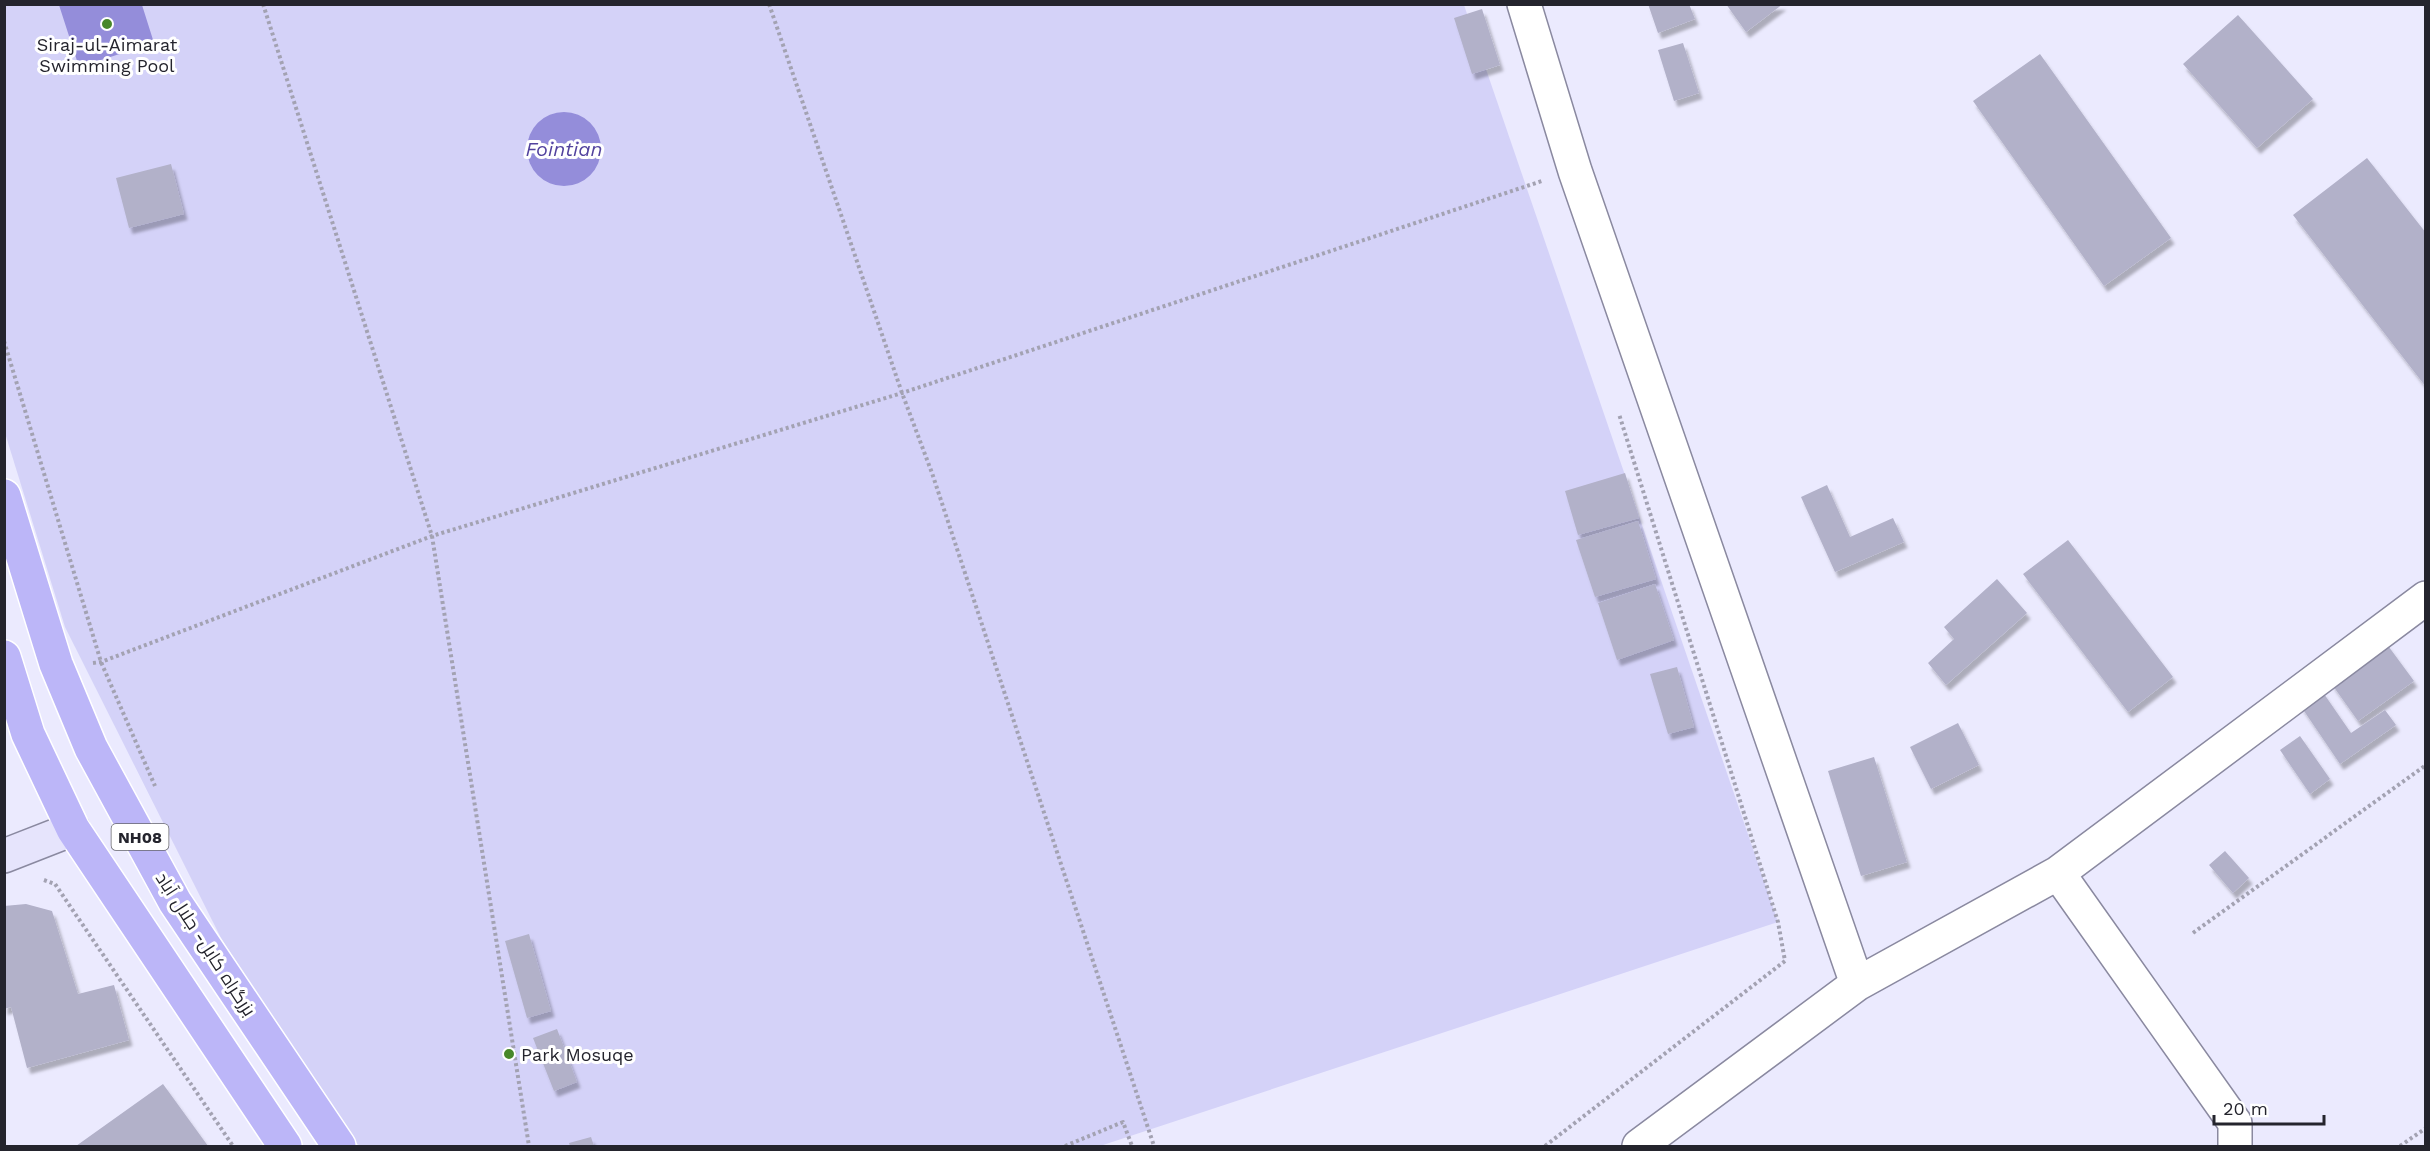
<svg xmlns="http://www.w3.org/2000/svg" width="2430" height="1151" font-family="'Work Sans',Cairo,sans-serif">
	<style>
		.green { fill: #d4d2f8 }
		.water { fill: #948dda }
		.building { fill: #b2b1c9; filter: url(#shadow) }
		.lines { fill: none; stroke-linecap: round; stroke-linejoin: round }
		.minor-casing { stroke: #8a89a0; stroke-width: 36 }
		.secondary-casing { stroke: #8a89a0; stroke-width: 36 }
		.trunk-casing { stroke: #fff; stroke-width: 36 }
		.path { stroke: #a3a2b2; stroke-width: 4; stroke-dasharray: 3 3; stroke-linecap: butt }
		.minor { stroke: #fff; stroke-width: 33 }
		.secondary { stroke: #e6e4fc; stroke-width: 33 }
		.trunk { stroke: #bcb6f8; stroke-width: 33 }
		.poi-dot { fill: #488829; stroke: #fff; stroke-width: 2 }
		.labels { text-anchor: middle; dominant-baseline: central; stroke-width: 6; stroke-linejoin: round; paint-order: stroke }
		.shield { fill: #fff; stroke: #66666c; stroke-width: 1.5 }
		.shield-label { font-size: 16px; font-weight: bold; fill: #24242d }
		.poi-label { font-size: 18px; fill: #24242d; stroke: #fff }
		.street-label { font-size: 18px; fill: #24242d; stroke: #fff }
		.water-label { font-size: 20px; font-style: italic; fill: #52429e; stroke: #fff }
	</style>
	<defs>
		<filter id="shadow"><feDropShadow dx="3.5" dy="6" stdDeviation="1.5" flood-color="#0004"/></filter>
	</defs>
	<rect width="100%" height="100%" fill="#ebeafe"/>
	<path class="green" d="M4 5H1464L1778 922 1100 1146H360L348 1136 221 938 65 627 5 433Z"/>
	<path class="water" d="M59 5H142L154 43 79 67Z
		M527 149a37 37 0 1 1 74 0a37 37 0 1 1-74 0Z"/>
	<path class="building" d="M1648 4H1689L1695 19 1658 33Z
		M1726 4H1783L1746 32Z
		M1482 9 1500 65 1472 74 1454 18Z
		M2238 15 2313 99 2257 148 2183 64Z
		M1683 43 1699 93 1674 101 1658 50Z
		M2040 54 2171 238 2104 286 1973 101Z
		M2367 158 2426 233V387L2293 215Z
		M171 164 184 214 129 228 116 178Z
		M1625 473 1639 518 1578 535 1565 491Z
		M1827 485 1850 537 1893 518 1904 542 1835 572 1801 497Z
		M1638 521 1656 579 1595 597 1576 540Z
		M2068 540 2173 677 2128 712 2023 574Z
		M1997 579 2027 613 1946 685 1928 663 1954 639 1944 627Z
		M1655 584 1674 640 1617 660 1598 603Z
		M2386 643 2414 681 2358 721 2331 683Z
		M1677 667 1694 727 1668 734 1650 674Z
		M2322 691 2351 733 2385 710 2396 725 2340 764 2300 705Z
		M1958 723 1979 765 1931 789 1910 747Z
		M2300 736 2330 779 2310 794 2280 750Z
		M1874 757 1907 862 1861 876 1828 771Z
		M2225 851 2249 878 2233 893 2209 865Z
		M26 904 52 911 78 994 114 985 129 1040 27 1068 11 1007 4 1009V906Z
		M529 934 551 1011 527 1018 505 941Z
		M557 1029 577 1082 554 1091 533 1038Z
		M163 1084 208 1146H76Z
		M591 1137 594 1146H570L569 1143Z"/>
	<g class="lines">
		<g class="minor-casing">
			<path id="minor" d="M1524 4 1575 171 1857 984 1639 1146
				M2058 873 2426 598
				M1857 984 2058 873 2235 1123V1146"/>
		</g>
		<g class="secondary-casing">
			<path id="secondary" d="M4 856 73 829"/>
		</g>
		<g class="trunk-casing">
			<path id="trunk" d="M4 496 56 664 91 748 175 902 339 1146
				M4 657 28 734 73 829 285 1146"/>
		</g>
		<path class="path" d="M263 4 432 536 529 1146
			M769 4 902 393 932 473 1154 1146
			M4 341 101 662 155 786
			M93 663 101 662 432 536 902 393 1542 181
			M44 880 55 884 233 1146
			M2193 933 2426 765
			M1065 1146 1123 1122 1132 1146
			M1545 1146 1785 961 1778 922 1619 414
			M2400 1146 2426 1128"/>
		<use href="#minor" class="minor"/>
		<use href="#secondary" class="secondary"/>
		<use href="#trunk" class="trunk"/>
	</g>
	<g class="poi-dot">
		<circle cx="107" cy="24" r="6"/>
		<circle cx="509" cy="1054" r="6"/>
	</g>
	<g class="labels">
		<rect class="shield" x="111.5" y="824" width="57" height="26" rx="4.5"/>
		<g class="shield-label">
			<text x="140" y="837">NH08</text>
		</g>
		<g class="poi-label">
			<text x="107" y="44">Siraj-ul-Aimarat<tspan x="107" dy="21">Swimming Pool</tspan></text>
			<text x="521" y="1054" text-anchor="start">Park Mosuqe</text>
		</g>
		<g class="street-label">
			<text transform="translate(206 944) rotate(57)">بزرگراه کابل- جلال آباد</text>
		</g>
		<g class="water-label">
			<text x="564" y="149">Fointian</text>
		</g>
	</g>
	<rect width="2430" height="1151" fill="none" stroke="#24242d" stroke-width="12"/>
	<path d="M2214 1115v9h110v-9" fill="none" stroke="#24242d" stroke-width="3"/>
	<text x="2223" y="1115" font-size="18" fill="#24242d" stroke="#ffffff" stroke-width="4.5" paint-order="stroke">20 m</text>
</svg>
